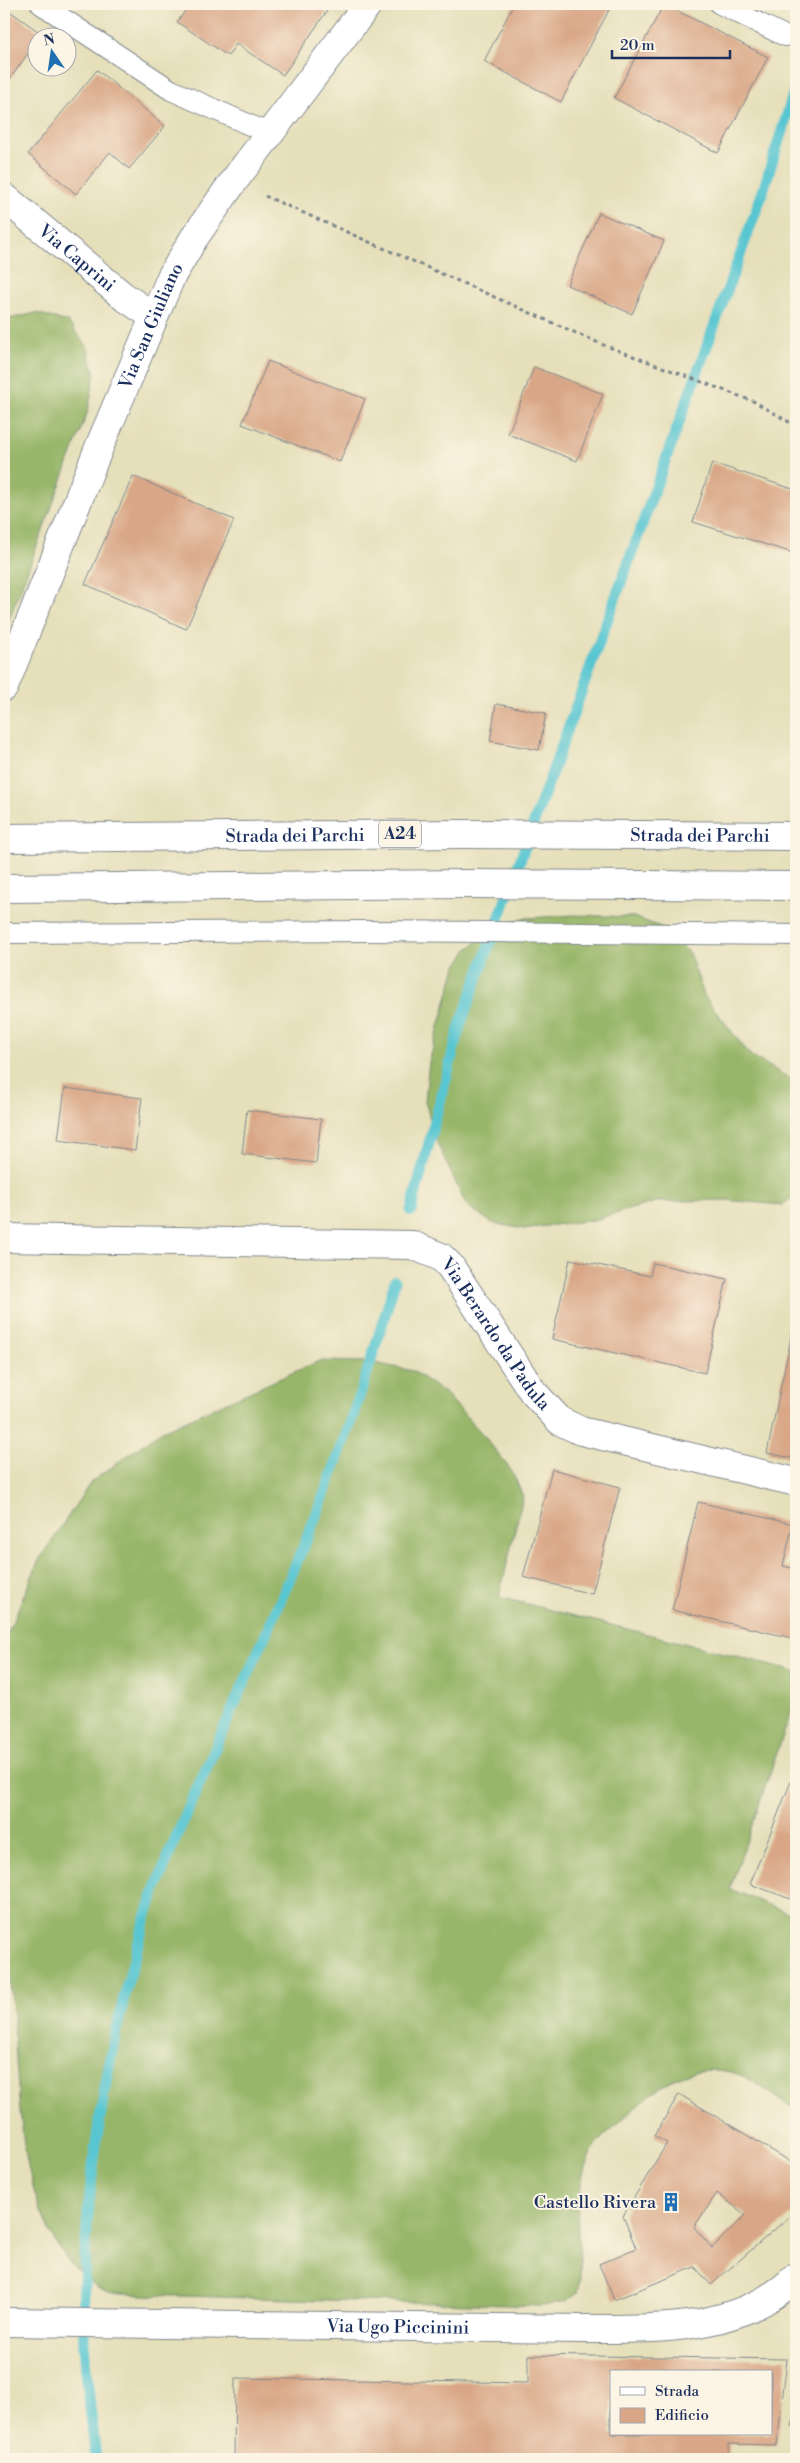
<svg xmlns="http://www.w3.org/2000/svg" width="800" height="2463" font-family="'Libre Bodoni',serif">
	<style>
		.forest { fill: #98b669; stroke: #5a7264 }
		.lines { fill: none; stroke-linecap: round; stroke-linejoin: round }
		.stream { stroke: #59c6d1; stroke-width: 11 }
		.building { fill: #d9a787; fill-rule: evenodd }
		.service-casing { stroke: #80878c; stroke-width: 22 }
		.minor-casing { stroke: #80878c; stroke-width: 30 }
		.motorway-casing { stroke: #80878c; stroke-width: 30 }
		.path { stroke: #80878c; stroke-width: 3; stroke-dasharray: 4 4; stroke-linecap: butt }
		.service { stroke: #fff; stroke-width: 20 }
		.minor { stroke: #fff; stroke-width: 28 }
		.motorway { stroke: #fff; stroke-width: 28 }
		.labels { text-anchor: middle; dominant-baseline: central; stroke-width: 4; stroke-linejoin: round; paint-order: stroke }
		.shield { fill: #fcf5e5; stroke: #5e6a86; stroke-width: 1 }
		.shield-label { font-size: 16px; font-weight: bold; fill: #1b2f5e }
		.street-label { font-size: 18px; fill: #1b2f5e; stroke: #fcf5e5 }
		.poi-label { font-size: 18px; fill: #1b2f5e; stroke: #fcf5e5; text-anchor: end }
	</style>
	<rect width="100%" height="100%" fill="#fcf5e5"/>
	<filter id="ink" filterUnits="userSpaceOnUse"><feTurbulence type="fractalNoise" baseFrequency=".02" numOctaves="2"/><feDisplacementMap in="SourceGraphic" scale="10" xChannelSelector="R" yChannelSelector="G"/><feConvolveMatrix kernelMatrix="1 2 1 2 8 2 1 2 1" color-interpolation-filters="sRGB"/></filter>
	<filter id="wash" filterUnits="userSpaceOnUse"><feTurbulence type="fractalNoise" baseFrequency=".0096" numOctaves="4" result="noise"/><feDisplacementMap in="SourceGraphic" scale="20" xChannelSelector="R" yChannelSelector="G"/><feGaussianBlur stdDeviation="1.12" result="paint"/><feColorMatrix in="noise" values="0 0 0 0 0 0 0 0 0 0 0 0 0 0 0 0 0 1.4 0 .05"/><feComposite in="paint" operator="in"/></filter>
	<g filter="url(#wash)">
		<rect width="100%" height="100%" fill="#e5dfba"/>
		<path class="forest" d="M36 313 68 322 87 346 95 374 88 411 4 633V320Z
			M574 915 634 917 666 929 689 953 705 997 750 1055 796 1082V1195L782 1205 724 1200 656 1202 593 1220 523 1229 492 1223 466 1205 436 1140 425 1101 429 1062 456 967 468 949 486 934 506 924 527 918Z
			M319 1361 370 1362 413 1371 446 1394 485 1437 513 1473 523 1497 499 1597 796 1671V1698L730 1889 796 1916V2110C781 2101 754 2080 738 2074 690 2059 656 2088 624 2118 615 2127 603 2135 596 2145 586 2158 582 2178 579 2195 573 2227 585 2261 578 2293L566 2301 543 2306 143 2295C132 2294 117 2295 106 2291 93 2286 82 2275 73 2266 3 2186 25 2043 4 1944V1642L39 1560 91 1482 160 1432Z"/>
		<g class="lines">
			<path class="stream" d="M411 1211 460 1026 761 197 796 86
				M96 2459C92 2420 86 2381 84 2342 80 2208 105 2055 143 1927 160 1873 182 1822 205 1771 233 1707 263 1643 290 1578 332 1482 366 1382 395 1281"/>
		</g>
		<g id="blocks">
			<path class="building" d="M190 4H316L327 11 283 75 236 44 228 56 177 22Z
				M514 4H612L561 102 484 61Z
				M664 4 768 57 718 153 614 98Z
				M4 7 42 34 4 87Z
				M97 70 165 126 129 169 110 152 76 194 28 154Z
				M599 213 664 241 632 314 567 285Z
				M268 361 365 399 340 462 242 424Z
				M534 367 603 394 577 461 508 434Z
				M712 463 796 490V554L693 522Z
				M133 476 234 520 186 629 85 584Z
				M496 704 546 713 539 750 490 741Z
				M65 1088 142 1098 135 1150 58 1140Z
				M247 1110 321 1119 316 1163 242 1154Z
				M570 1259 650 1276 653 1263 727 1279 705 1373 552 1339Z
				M795 1318H796V1459L767 1453Z
				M552 1469 620 1487 592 1594 523 1577Z
				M698 1502 793 1524 783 1566 796 1569V1639L672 1610Z
				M796 1769V1901L750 1884Z
				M679 2094 796 2165V2211L711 2285 695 2267 614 2300 599 2264 636 2248 623 2216 667 2143 654 2136ZM717 2193 746 2215 712 2248 694 2227Z
				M528 2355 787 2359 777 2445 729 2444V2459H234L235 2378 528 2383ZM611 2372H771V2434H611Z
				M796 2413V2427L792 2426Z"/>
		</g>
	</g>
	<g filter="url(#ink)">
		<use href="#blocks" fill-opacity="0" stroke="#80878c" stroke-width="1"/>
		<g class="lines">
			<g class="service-casing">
				<path id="service" d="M41 4 171 90 270 134
					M720 4 785 36
					M4 933 370 931 796 935"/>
			</g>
			<g class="minor-casing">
				<g id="minor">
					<path id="s1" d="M4 197 123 296 153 316"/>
					<path id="s2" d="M4 687 100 445 171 277 194 238 233 182 368 4"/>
					<path id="s3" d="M4 1238 412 1245 441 1257 450 1266 533 1392 560 1421 581 1431 796 1482"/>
					<path id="s4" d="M4 2322 581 2329C655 2329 740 2332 796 2277"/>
				</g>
			</g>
			<g class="motorway-casing">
				<g id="motorway">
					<path id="s5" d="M4 838 462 834 796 836"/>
					<path d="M4 888 467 884 796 886"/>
				</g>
			</g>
			<path class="path" d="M265 196 601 344 755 402 796 426"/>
			<use href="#service" class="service"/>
			<use href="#minor" class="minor"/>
			<use href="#motorway" class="motorway"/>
		</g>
	</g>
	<defs>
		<g id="building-bare" transform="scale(1.5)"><path d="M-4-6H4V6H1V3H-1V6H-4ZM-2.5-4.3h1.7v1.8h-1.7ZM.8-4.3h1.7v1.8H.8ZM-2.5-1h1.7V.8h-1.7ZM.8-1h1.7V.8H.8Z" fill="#1f6fb2" stroke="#fcf5e5" stroke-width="2.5" paint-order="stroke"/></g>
	</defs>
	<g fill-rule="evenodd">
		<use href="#building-bare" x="671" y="2202"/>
	</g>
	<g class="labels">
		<rect class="shield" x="379" y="820.5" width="42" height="27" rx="4"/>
		<g class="shield-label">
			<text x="400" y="834">A24</text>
		</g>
		<g class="street-label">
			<text stroke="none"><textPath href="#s1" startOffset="95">Via Caprini</textPath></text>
			<text stroke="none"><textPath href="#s2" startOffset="390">Via San Giuliano</textPath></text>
			<text stroke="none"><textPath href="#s5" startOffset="291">Strada dei Parchi</textPath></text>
			<text stroke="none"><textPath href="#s5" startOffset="696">Strada dei Parchi</textPath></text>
			<text stroke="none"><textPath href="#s3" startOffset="534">Via Berardo da Padula</textPath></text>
			<text stroke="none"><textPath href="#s4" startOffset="394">Via Ugo Piccinini</textPath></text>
		</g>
		<g class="poi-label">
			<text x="656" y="2202">Castello Rivera</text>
		</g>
	</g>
	<rect width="800" height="2463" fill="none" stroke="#fcf5e5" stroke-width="20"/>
	<rect x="610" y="2370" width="162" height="65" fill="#fcf5e5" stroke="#a2a6af"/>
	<rect x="620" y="2387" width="25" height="8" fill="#ffffff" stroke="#a2a6af"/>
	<text x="655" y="2396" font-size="15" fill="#1b2f5e">Strada</text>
	<rect x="620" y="2408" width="25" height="15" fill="#d9a787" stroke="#a2a6af"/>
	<text x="655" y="2420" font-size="15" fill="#1b2f5e">Edificio</text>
	<g transform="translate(52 52) rotate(347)"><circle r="24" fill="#fcf5e5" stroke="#a2a6af"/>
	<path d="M0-4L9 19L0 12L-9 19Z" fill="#1f6fb2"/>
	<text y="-8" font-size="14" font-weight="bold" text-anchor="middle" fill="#1b2f5e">N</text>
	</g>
	<path d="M612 50v8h118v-8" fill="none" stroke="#1b2f5e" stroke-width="2.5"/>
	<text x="620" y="50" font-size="15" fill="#1b2f5e" stroke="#fcf5e5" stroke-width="4" paint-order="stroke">20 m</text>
</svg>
